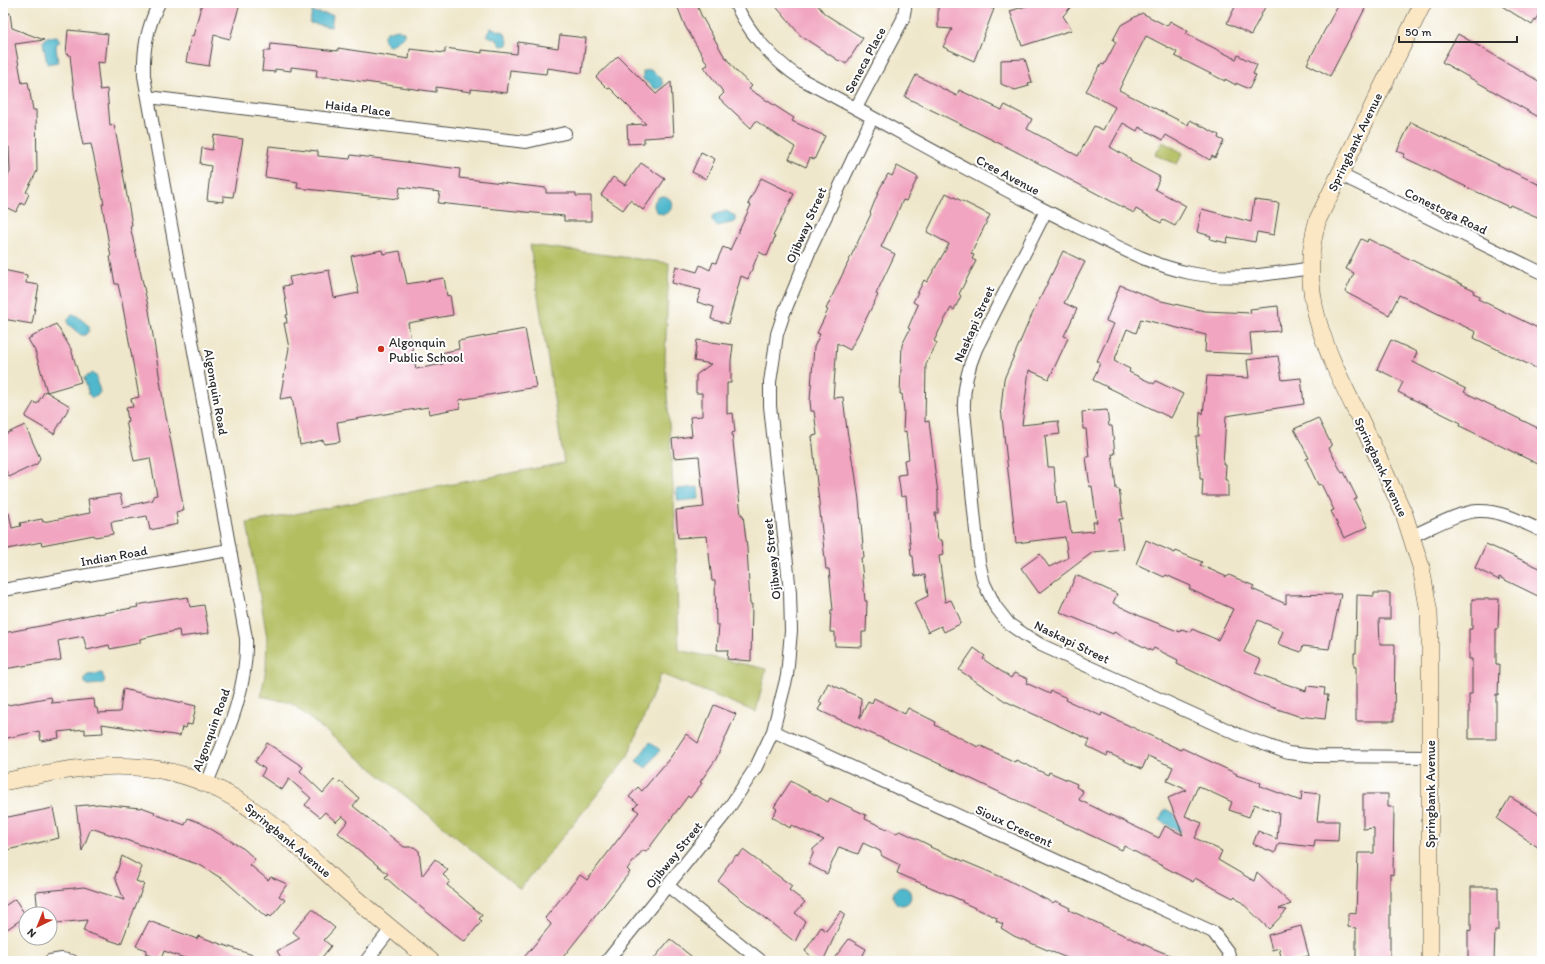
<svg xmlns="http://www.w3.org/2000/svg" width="1545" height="964" font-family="Itim,sans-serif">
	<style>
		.green { fill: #b2be60; stroke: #6e7446 }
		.water { fill: #4fb8cc; stroke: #3d727c }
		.building { fill: #f1a5c0 }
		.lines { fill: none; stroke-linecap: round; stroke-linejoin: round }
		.street-casing { stroke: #484743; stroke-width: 14 }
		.secondary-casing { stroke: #484743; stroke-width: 18 }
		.street { stroke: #fff; stroke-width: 12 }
		.secondary { stroke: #fbe7c3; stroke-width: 17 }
		.poi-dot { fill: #c8321e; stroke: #fff; stroke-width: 1.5 }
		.labels { text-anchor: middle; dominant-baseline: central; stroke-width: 4; stroke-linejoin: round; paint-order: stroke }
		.street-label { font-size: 13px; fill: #2b2b2b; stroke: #fff }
		.poi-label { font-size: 13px; fill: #2b2b2b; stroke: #fff; text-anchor: start }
	</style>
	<rect width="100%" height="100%" fill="#fff"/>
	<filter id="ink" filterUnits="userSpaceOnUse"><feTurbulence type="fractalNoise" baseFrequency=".025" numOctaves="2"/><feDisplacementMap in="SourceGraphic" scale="8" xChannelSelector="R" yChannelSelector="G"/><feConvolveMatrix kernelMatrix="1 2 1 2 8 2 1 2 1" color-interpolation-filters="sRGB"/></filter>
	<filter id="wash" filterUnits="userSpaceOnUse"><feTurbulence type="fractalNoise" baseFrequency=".012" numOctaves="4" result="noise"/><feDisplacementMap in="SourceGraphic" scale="16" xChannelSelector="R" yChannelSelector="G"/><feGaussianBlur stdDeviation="0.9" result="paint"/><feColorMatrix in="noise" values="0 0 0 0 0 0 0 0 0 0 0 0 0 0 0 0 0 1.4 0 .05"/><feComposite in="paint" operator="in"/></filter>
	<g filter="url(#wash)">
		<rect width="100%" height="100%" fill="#efe7cb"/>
		<path class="green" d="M1163 142 1183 153 1177 164 1155 155Z
			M530 245 669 263 665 360 675 518 679 650 766 669 756 712 661 674 627 758 520 889 291 703 261 696 266 669 267 637 247 523 564 463Z"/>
		<path class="water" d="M312 12 333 15 331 27 310 23Z
			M491 28 504 32 508 41 507 45 501 46 496 39 488 36 487 34Z
			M397 29 404 32V37L390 46 387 45 384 41V35L387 32Z
			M57 36 60 42 57 43 56 47 58 62 47 64 43 42 47 37Z
			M647 70H651L661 78 663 85 661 88 655 89 643 79V72Z
			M654 205a9 9 0 1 1 18 0a9 9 0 1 1-18 0Z
			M726 211 735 216V222L718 226 713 222 712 218 713 215Z
			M72 315H76L89 326V331L85 335H81L68 324V319Z
			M92 373 96 376 100 392 97 396 92 398 89 395 84 378Z
			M698 487 699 499 678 501 676 489Z
			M102 673 105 681 102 684 88 685 84 682V678L88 675Z
			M650 742 660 750 646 768 636 761Z
			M1165 809 1186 819 1180 832 1159 820Z
			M893 896a9 9 0 1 1 18 0a9 9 0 1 1-18 0Z"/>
		<g id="blocks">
			<path class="building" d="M202 3H240L230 39 214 35 209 66 186 62 191 36H193Z
				M676 3H696L702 17 723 54 736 71 752 86 749 89 794 118 792 121 825 136 814 160 810 158 806 167 789 159 795 147 756 121 751 128 719 98 724 93 704 67 708 65 685 26Z
				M773 3H816L825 14 863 38 846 64 840 60 839 61 801 36Z
				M938 3H972L994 9 974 61 943 47 952 29 938 28Z
				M1036 3H1074L1063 16 1072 30 1022 46 1010 11Z
				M1237 3H1267L1251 35 1227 23Z
				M1339 3H1368L1330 76 1307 64Z
				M1497 3H1542V9L1532 25Z
				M10 13 12 28 44 40 15 44 22 83 28 82 33 110H36L37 171 26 192 29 194 24 205 21 203 16 212 3 206V185L10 172 9 147H3V14Z
				M1142 13 1167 26 1170 21 1188 31 1186 34 1236 59 1238 55 1257 65 1253 74 1256 75 1249 89 1236 83V85L1225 79V81L1175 56 1177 52 1146 36 1128 71 1119 90 1188 125 1190 120 1219 135 1218 138 1224 141 1215 158 1212 156 1210 160 1166 135 1163 140 1139 127 1137 131 1123 123 1110 147 1131 159 1130 161 1160 177 1155 189 1186 206 1175 226 1163 220 1161 223 1136 209 1134 213 1015 151 905 97 916 75 957 96 959 90 1002 110 1005 105 1032 119 1027 129 1078 156 1094 126 1103 130 1115 107 1086 91 1101 64 1104 65 1116 42 1113 40 1121 25Z
				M68 30 108 34 105 63 97 62 100 90 107 89 110 126 114 125 118 144 132 225 130 226 149 310 164 406 184 510 176 512 178 524 150 530 147 516 111 522 113 534 95 537 94 535 42 545 41 542 3 550V514L9 513 12 528 21 526 20 523 42 519 43 522 90 513 88 499 120 494 123 507 153 500V496L157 495 150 458 134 461 126 421H128L126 408 133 407 131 399 139 397 122 302 118 284H115L110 257H111L102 204H104L91 144 83 145 76 111 70 55 66 54Z
				M1458 34 1542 83V119L1442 62Z
				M560 35 586 38 582 73 547 68 546 74 510 70 507 93 471 89V92L436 87V92L330 77H316L317 70 291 67V71L275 69V72L262 71 264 51H270L271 44 338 51V48L409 59 410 49 445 53V48L482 53V50L517 54 518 42 558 48Z
				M618 56 656 94 671 82 674 136 644 138V143L628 144 627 125 646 124 610 88 608 89 596 77Z
				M1025 59 1032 82 1028 83 1029 86 1015 90 1001 84V60Z
				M1411 122 1542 186V219L1510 205 1509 207 1403 157 1405 154 1397 151Z
				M214 135 243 139 233 197 223 196V202L207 200 211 166 200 164 202 148 212 150Z
				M269 146 318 151V156L350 159 351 155 460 169 459 178 546 188V193H576V196H591V221H564V216L438 203 440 192 400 187 398 199 297 188 298 182 265 177Z
				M701 152 715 159 706 179 692 172Z
				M641 163 665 179 643 210 630 200 623 210 601 195 613 177 625 185Z
				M897 166 918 177 906 201 903 200 881 247 895 254 876 294 878 295 850 350 837 343 833 398 843 397 847 430 853 465H854L859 500 864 558H861L865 601H867L866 632H862V647L835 646V632H830L831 610H833L829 569H826L812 436 817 435 814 411H811L810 401 814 347 820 334 817 333 828 310 826 309 871 214 870 213 880 188 888 174 892 176Z
				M761 178 794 194 773 236 775 237 767 256 759 252 748 279 741 276 728 324 711 319 714 307 697 302 701 290 672 283 676 266 697 272 700 265 710 270 713 262 716 263 723 247 730 250 751 205 748 204Z
				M946 193 990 215 971 254 974 255 972 259 976 261 959 294 961 296 954 310 951 308 945 319 934 341 937 343 926 364 925 422 929 421 935 471 938 493V513H935L938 540H942L944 555 939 556 945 602 951 600 960 619V624L944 632 941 626 928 632 914 603 928 596 925 575 915 576 913 556H911L906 496 901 497 898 475 906 474 904 460 909 459 906 431 903 432 904 410 902 394H900L902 345 910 329 908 328 918 305 913 302 924 280 927 282 949 244 927 232Z
				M1254 200 1279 203 1274 235 1257 232 1255 242 1228 237 1227 243 1210 239 1211 236 1197 232 1202 209 1251 222Z
				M1361 239 1367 242 1368 239 1457 282 1474 290 1473 293 1480 296 1478 299 1542 330V371L1474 338 1476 332 1399 295 1389 315 1345 292 1354 273 1346 269Z
				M382 250 383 254 400 251 407 284 444 278 447 296 450 295 453 315 408 323 416 369 443 364 441 353 459 349 458 341 525 329 536 387 459 400 460 408 429 414 428 407 337 422 340 442 324 444 323 440 300 445 292 397 280 399 289 348 284 323H287L286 315H288L283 286 291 285 289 277 329 270 334 298 359 293 351 256Z
				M1063 251 1085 262 1064 303 1077 309 1064 336 1068 338 1049 379 1029 370 1022 425 1058 421 1060 434 1045 436 1048 467H1054L1057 504 1066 502 1071 533 1094 531 1093 522H1097L1092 486 1090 487 1086 457H1089L1086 429H1083L1082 412 1107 410 1109 426H1112L1115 454H1112L1114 469 1116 489H1119L1123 519H1119L1123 549 1093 552 1039 593 1021 568 1040 554 1049 567 1068 558 1065 537 1016 543 1001 408 1004 379 1029 321Z
				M3 270 27 275 26 283 39 285 32 324 3 319Z
				M1120 285 1157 300 1205 311 1251 313 1250 309 1278 306 1280 331 1250 333 1252 354 1205 352 1206 335 1141 319 1136 333 1127 329 1114 361 1130 369 1129 372 1154 384 1156 381 1183 394 1171 418 1093 380 1100 363 1097 361 1114 324 1106 321Z
				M56 324 71 349 81 382 47 392 35 351 28 339Z
				M697 340 733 345 731 361V383H727V414L733 413 735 432 732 433 741 515H743L747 548 750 604H752L751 661 727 659 728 650H717L719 625H716L715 581H712L707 536 678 538 676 510 704 507 699 456 674 458 672 439 692 436 690 417 702 416V393H696V375L711 364 694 361Z
				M1391 340 1417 352 1413 362 1466 389 1464 392 1542 430V466L1460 426 1461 423 1398 392 1403 382 1377 369Z
				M1278 356 1282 380 1301 378 1304 404 1226 416 1223 465H1226L1225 480H1228V496H1202L1203 479H1200V465H1198L1196 436H1199L1200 411 1203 414 1207 376 1249 378 1247 360Z
				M45 391 70 406 54 434 25 417 34 402 37 404Z
				M1318 418 1332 446 1329 448 1342 473 1344 472 1357 498 1354 500 1368 527 1344 538 1331 511 1334 510 1321 484 1318 485 1306 459 1309 458 1294 429Z
				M25 425 40 458 37 464 9 477 3 464V435Z
				M1146 540 1175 553 1176 551 1202 562 1200 565 1227 577 1229 575 1254 586 1252 589 1286 604V595L1341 594 1329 649 1303 646 1301 652 1278 644 1283 631 1258 620 1244 652 1261 660 1255 673 1306 691 1307 686 1325 688 1324 695H1328L1325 719 1298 716 1257 702 1177 664 1178 660 1154 648 1152 651 1114 632 1113 634 1060 612 1076 575 1117 594 1113 603 1142 617 1180 632 1181 629 1191 632 1192 629 1218 640 1233 609 1189 589 1191 586 1166 575 1164 577 1136 564Z
				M1486 544 1542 569V598L1499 577V580L1475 568Z
				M1374 593H1390V619H1379L1380 644H1395L1394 721H1356V667H1354V653H1356L1357 595 1374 596Z
				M188 597 190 607 204 605 209 633 180 637 179 630 140 639V643L110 649 109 645 87 650 83 636 58 641 61 660 4 669 3 633 51 624V623L98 613V614L138 607 137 605 153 602Z
				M1472 599H1499L1498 629H1496V664H1499L1498 695 1496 694V739H1469V694H1472V659H1469V629H1472Z
				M974 648 985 656 983 659 1011 678 1014 673 1028 679 1026 683 1050 694 1051 691 1067 698 1066 700 1101 716 1102 713 1181 750 1182 748 1237 774 1236 775 1261 783 1260 786 1301 801 1302 792 1320 794 1317 821H1339L1338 841 1315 840 1314 847 1279 843 1275 853 1253 844 1258 831 1277 839 1279 813 1254 804 1249 817 1229 810 1232 802 1198 786 1185 816 1202 823 1195 838 1222 851 1218 860 1254 881 1257 872 1291 904 1279 909 1287 910 1269 929 1235 896 1233 898 1195 878 1193 882 1124 846 1122 850 929 759 818 710 822 703 819 702 828 683 861 698 860 718 868 701 872 703 874 698 905 714 908 708 936 722 935 725 978 747 979 745 1015 762 1016 760 1048 775 1049 772 1077 784 1076 787 1083 791 1079 800 1159 838 1165 826 1183 835 1168 798 1187 790 1167 781 1173 767 1148 756 1142 769 1108 753 1107 756 1087 746 1090 740 1005 701 959 670Z
				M123 689 196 706 192 725 187 724 186 728 182 727 180 736 102 724 103 733 85 734V729L58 732 59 738 41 741 39 731 3 739V706L51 697 52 703 94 699 95 708H97L98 713 120 712Z
				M714 705 736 714 716 759 700 782 702 783 690 798 688 796 646 852 643 850 627 869 630 872 560 961H521L550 926 551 924 545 918 580 875 587 880 639 812 634 808 638 804 629 797 638 787 642 791 670 758 686 734 698 743Z
				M267 743 303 767 300 771 323 793 334 780 338 784 340 781 350 790 359 798 353 806 404 847H414L419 851 422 876 435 859 448 870 443 875 450 881 447 885 482 915 479 919 482 921 464 942 402 892 385 877 388 874 338 833 348 821 342 816 336 822 325 812 320 817 305 805 311 798 289 779 282 790 261 776 265 769 255 762Z
				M791 781 828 802 830 798 866 815 865 819 896 833 900 831 907 834 931 846 930 847 1006 879 1053 903 1055 901 1070 908 1069 910 1152 948 1185 961H1074L1014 936 1001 928 1003 924 996 921 997 918 962 902 963 901 897 873 900 865 882 856 880 851 863 843 858 854 839 847 827 874 808 864 813 854V849L824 840 791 825 790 828 772 817 777 809 774 807Z
				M1363 794H1388V807H1394L1393 875 1390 874V961H1356V928L1348 927V913L1356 914 1358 853H1374V828L1363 829Z
				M1510 797 1542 816V850L1497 819Z
				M99 804 140 808 141 807 155 812 154 814 185 825 188 818 201 823 244 849 255 859 250 865 268 880 271 877 287 884 279 896 285 900 271 917 269 915 266 917 224 880 200 865 91 828 82 851 76 806Z
				M53 808 59 838 3 851V818Z
				M743 850 792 886 789 890 805 902 795 913 805 921 795 942 718 881 726 870 725 869 736 855 738 856Z
				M122 856 142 867 136 881 144 884 121 944 83 931 87 920 57 923 56 920 50 921V914H38L36 892 84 887 124 900 115 877Z
				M1471 887H1498V931H1495L1494 961H1468V930L1471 931Z
				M15 899 26 916 3 932V907Z
				M312 909 335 928 324 940 331 946 319 961H283L277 951 300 938 293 932Z
				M841 911 845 914 823 961H817L805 951 821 927 826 931Z
				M149 921 197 939 198 936 264 959 263 961H193L164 951 161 959 145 954 147 950 136 946Z
				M1301 926 1309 956 1282 961 1279 948 1272 950 1268 935Z
				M670 939 697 961H652Z
				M849 939 866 949 860 961H832Z"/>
		</g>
	</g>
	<g filter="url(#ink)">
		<use href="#blocks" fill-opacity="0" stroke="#484743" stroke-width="1"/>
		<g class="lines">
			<g class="street-casing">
				<path id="street" d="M159 3C147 28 143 49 144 76L246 638C248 690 226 736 207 783
					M735 3C750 35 774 61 803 80 894 128 983 180 1076 226 1113 244 1149 265 1190 273 1229 281 1271 274 1311 268
					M148 97 526 142 565 133
					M856 108 903 19 906 3
					M1339 174 1542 273
					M1046 211 976 349C968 368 963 390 964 411L979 562 984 583 995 606 1009 624 1025 635 1041 645 1239 735 1288 753 1316 756 1430 757
					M1412 536C1431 528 1458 512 1478 511 1500 510 1523 522 1542 531
					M3 590 229 550
					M773 731 1213 932 1228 952 1231 961
					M668 886 761 961
					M50 961 62 959 72 961
					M366 961 391 929
					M607 961 725 814 756 767 773 731 787 676 791 631 790 592 770 406V382L774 356 777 334 784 313 810 250 872 118"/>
			</g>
			<g class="secondary-casing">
				<path id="secondary" d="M1423 3 1318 219C1296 292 1326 351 1358 415 1374 448 1389 481 1404 514L1421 567 1429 613 1430 641V961
					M3 782C50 772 99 762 147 768 230 777 282 832 340 885 369 911 400 936 431 961"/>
			</g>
			<use href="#street" class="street"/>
			<use href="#secondary" class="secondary"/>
		</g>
	</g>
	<circle class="poi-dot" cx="381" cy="349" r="4"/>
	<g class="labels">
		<g class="street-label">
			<text transform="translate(865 60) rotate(-62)">Seneca Place</text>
			<text transform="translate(358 108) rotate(7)">Haida Place</text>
			<text transform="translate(1355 142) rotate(-64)">Springbank Avenue</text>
			<text transform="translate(1008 175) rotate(28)">Cree Avenue</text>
			<text transform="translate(1446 211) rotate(26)">Conestoga Road</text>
			<text transform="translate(806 225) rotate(-66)">Ojibway Street</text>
			<text transform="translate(974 324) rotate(-66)">Naskapi Street</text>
			<text transform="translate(216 392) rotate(80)">Algonquin Road</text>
			<text transform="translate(1381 467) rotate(65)">Springbank Avenue</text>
			<text transform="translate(114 556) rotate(-10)">Indian Road</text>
			<text transform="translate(772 559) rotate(-96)">Ojibway Street</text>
			<text transform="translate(1072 642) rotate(26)">Naskapi Street</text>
			<text transform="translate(211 730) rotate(-70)">Algonquin Road</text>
			<text transform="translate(1430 794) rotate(-90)">Springbank Avenue</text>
			<text transform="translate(1014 826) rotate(25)">Sioux Crescent</text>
			<text transform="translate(288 840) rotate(40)">Springbank Avenue</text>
			<text transform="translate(674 855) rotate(-51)">Ojibway Street</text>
		</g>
		<g class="poi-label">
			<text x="389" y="342">Algonquin<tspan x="389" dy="15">Public School</tspan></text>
		</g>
	</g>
	<rect width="1545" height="964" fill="none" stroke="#fff" stroke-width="16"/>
	<g transform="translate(38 926) rotate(223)"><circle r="19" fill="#ffffff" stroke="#aaaaaa"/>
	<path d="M0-3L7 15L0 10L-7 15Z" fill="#c8321e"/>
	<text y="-6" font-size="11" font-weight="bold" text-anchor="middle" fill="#2b2b2b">N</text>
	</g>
	<path d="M1399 36v6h118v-6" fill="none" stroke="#2b2b2b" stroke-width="2"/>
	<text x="1405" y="36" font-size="12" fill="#2b2b2b" stroke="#ffffff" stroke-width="3" paint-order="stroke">50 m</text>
</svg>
